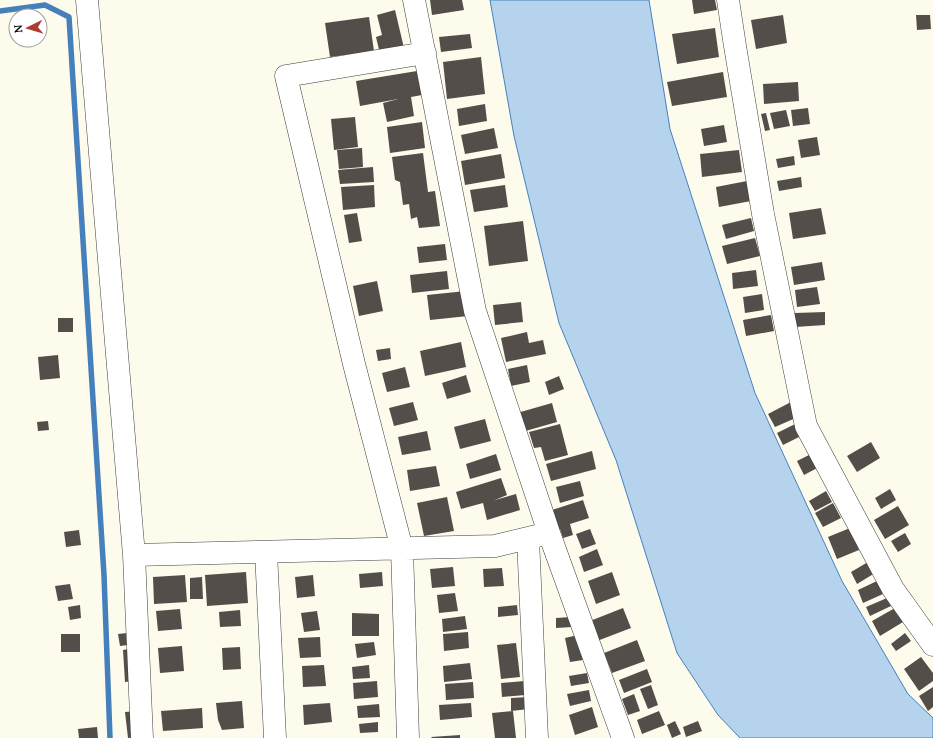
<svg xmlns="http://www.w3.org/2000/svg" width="933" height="738" font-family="Lora,serif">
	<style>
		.water { fill: #b6d3ee; stroke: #4680bc }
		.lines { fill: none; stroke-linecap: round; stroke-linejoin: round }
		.stream { stroke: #4680bc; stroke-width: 5.5 }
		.building { fill: #534e49 }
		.minor-casing { stroke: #3e3e3e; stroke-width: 23 }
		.minor { stroke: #fff; stroke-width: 22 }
	</style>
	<rect width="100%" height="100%" fill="#fdfbec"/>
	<path class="water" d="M490 0H649L670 129 755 393 842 581 908 694 933 718V738H740L718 715 677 653 616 460 559 323 514 136Z"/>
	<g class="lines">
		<path class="stream" d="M0 11 45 5 69 17 104 575 110 738"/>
	</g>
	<path class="building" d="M430 0H462L464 10 432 15Z
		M692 0H715L717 10 694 14Z
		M395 10 404 48 380 54 376 37 382 35 377 15Z
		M783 15 787 43 756 49 751 20Z
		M916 15H930L931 29 917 30Z
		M369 17 374 51 330 57 325 23Z
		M715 28 719 57 677 64 672 34Z
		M470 34 472 48 441 52 439 37Z
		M481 57 485 94 447 99 443 62Z
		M417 71 422 95 411 97 414 116 387 122 383 103 398 99 360 106 356 81Z
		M723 72 727 97 672 106 667 82Z
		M798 82 799 101 764 104 763 84Z
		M485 104 487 121 459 126 457 109Z
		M808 108 810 124 793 126 791 110Z
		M786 110 790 126 774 129 770 113Z
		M766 113 770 130 765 131 761 114Z
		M355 117 358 147 334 150 331 119Z
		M422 122 425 148 390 153 387 127Z
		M724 125 727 142 704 146 701 129Z
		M494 128 498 148 465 154 461 135Z
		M817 137 820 155 801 158 798 140Z
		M362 148 363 167 339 169 337 150Z
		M739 150 742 172 702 177 700 154Z
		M423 153 428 192 435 191 440 226 419 228 417 217 411 219 409 204 403 205 400 182 395 180 392 157Z
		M501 154 505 178 465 185 461 161Z
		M794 156 795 165 778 168 776 159Z
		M373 167 374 182 340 184 338 170Z
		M801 177 802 187 779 191 777 181Z
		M747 181 751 201 719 207 716 187Z
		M374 185 375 207 343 210 341 187Z
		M505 185 508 207 474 212 470 190Z
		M821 208 826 234 793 239 789 213Z
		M357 213 362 241 349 243 344 215Z
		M751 218 754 231 726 239 722 225Z
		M523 221 528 261 489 266 484 226Z
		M755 238 760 256 727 264 722 246Z
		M445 244 447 260 419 263 417 247Z
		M822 262 825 280 794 285 791 267Z
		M756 270 758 286 733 289 732 273Z
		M447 271 449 289 412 293 410 275Z
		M377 281 383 311 359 316 353 286Z
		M817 287 820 304 797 307 795 290Z
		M466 291 468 316 430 320 427 295Z
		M762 294 764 310 745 313 743 297Z
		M521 302 523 322 495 325 493 305Z
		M825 312V325L795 327V313Z
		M771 315 774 331 746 336 743 320Z
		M58 318H73V332H58Z
		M527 332 529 343 543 340 546 354 506 362 501 338Z
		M461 342 466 367 425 376 420 351Z
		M390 348 391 359 378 361 376 350Z
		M58 355 60 378 40 380 38 357Z
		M527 365 530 382 511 386 508 369Z
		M405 367 410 387 387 392 382 373Z
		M466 375 471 392 447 399 442 383Z
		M559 376 564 389 549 395 545 382Z
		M413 402 418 420 394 426 389 408Z
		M791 402 798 417 775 427 768 414Z
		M552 403 557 422 522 432 517 413Z
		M485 419 491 441 460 449 454 427Z
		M48 421 49 430 38 431 37 422Z
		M799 422 805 434 783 445 777 433Z
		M560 424 568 455 545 461 541 447 534 448 529 432Z
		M427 431 431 450 402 455 398 437Z
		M871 442 880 458 857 472 847 456Z
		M592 451 596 469 551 481 546 464Z
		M815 452 821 466 804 475 797 461Z
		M496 454 501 470 470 479 466 464Z
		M436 466 440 486 410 491 407 470Z
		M501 478 507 495 495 500 516 494 520 510 487 520 483 503 461 509 456 492Z
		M580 481 584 496 560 503 556 487Z
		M890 489 896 500 881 509 875 498Z
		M826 491 832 502 815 511 809 501Z
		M447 497 454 531 424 536 417 503Z
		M583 500 589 518 570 524 573 535 563 538 560 529H558L552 510Z
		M833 503 841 518 823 527 815 513Z
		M898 506 909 525 885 539 874 520Z
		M850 528 859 550 837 559 828 537Z
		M590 529 596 544 582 549 576 534Z
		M79 530 81 545 66 547 64 532Z
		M905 533 911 544 898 552 891 541Z
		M597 549 603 565 584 572 579 557Z
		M868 562 875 573 857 584 851 572Z
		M453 567 455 586 432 588 430 569Z
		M502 568 504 586 484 587 483 569Z
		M246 572 248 603 207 606 205 575Z
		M382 572 383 586 360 588 359 574Z
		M612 572 620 595 596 604 588 581Z
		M185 575 187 602 154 604 153 577Z
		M313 575 315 596 297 598 295 577Z
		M202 577 203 599H190V578Z
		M877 581 883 594 863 603 858 590Z
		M70 584 73 599 58 601 55 586Z
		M455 593 458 611 439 613 437 595Z
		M887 598 891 606 870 616 866 607Z
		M80 605 81 618 70 620 68 607Z
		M517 605 518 615 498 617V607Z
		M623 608 631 628 597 641 590 621Z
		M895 608 903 622 880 636 872 621Z
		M180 609 182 629 158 631 156 611Z
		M240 610 241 626 220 627 219 612Z
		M317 611 320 630 304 632 301 613Z
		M352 613 379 614V636H352Z
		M465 616 467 629 443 632 442 619Z
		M571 617 572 627 556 628V618Z
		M468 632 469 648 444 651 443 634Z
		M127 633 128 645 120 646 118 634Z
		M905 633 911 641 896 651 891 644Z
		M61 634H80V652H61Z
		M578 635 583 660 570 662 565 638Z
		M320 637 321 657 300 658 298 638Z
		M637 640 645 661 612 673 604 653Z
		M374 642 376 655 357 658 355 644Z
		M516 643 520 677 501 679 497 645Z
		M182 646 184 671 160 673 158 648Z
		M240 647 241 669 223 670 222 648Z
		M134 648 136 681 125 682 123 650Z
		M921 657 933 673V681L919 691 904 669Z
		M470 663 472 679 444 682 443 666Z
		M324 665 326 686 303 687 302 666Z
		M369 665 370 678 353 679 352 667Z
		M647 669 652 682 624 693 619 680Z
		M587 673 589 683 571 686 569 676Z
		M377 681 378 697 354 699 353 683Z
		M524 681 525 695 502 697 501 683Z
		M473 682 474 698 446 700 445 684Z
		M651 685 658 705 648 709 640 689Z
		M933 687V707L928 711 919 696Z
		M589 690 591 701 570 706 567 694Z
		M634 694 640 711 628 715 622 699Z
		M528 697 529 709 511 711V698Z
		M242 701 244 728 222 730 218 720 216 703Z
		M330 703 332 722 304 725 303 705Z
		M471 703 472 717 440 720 439 705Z
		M379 704 380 717 358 718 357 706Z
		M592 707 598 727 575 735 569 715Z
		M202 708 203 728 163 731 161 711Z
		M137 711 139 737 128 738 125 712Z
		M513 711 516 738H495L492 713Z
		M659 711 665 725 642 734 637 720Z
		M675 721 681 734 672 738 667 725Z
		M698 721 702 731 686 737 683 727Z
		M378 722V732L360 733 359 724Z
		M97 727 98 738H79L78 729Z
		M460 735V738H432L431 737Z"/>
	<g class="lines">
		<g class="minor-casing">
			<path id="minor" d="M87 0 134 555 142 738
				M414 0 475 311 549 533 623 738
				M728 0 735 46 763 214 806 426 893 589 933 645
				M528 539 537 738
				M266 552 275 738
				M134 555 495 546 549 533
				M408 738 402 549 354 364 286 76 425 53"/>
		</g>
		<use href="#minor" class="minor"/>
	</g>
	<g transform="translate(28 28) rotate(265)"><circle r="19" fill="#ffffff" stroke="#9d9d9d"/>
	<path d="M0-3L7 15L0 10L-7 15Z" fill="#aa3c34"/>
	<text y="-6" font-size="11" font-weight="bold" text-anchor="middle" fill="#0b0b0b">N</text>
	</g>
</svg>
